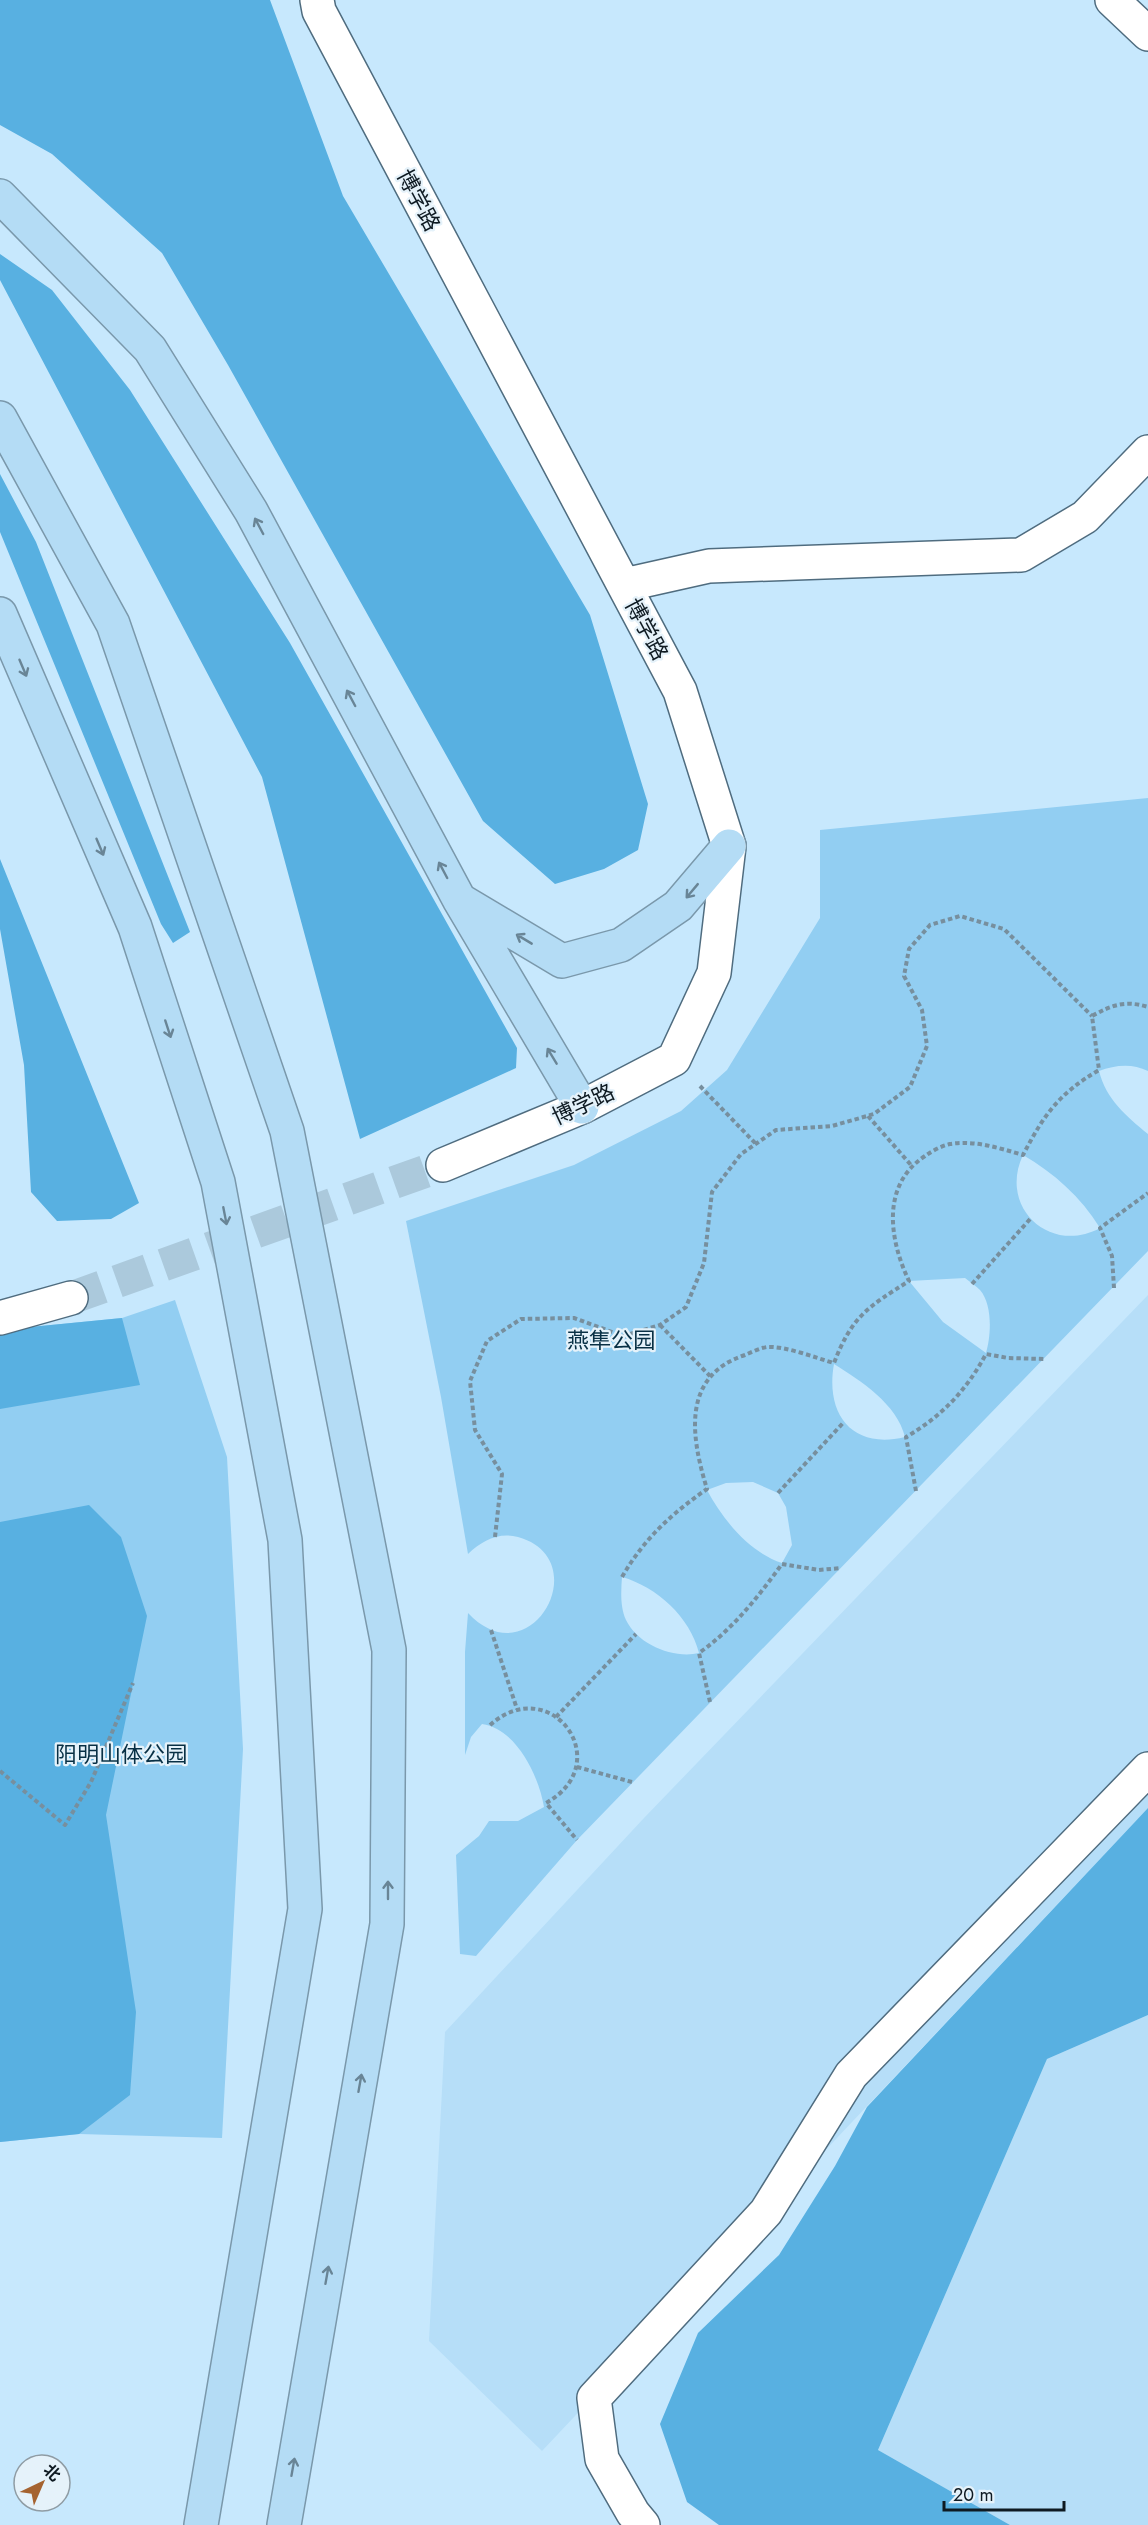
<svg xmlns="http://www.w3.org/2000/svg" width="1148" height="2525" font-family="Jost,'Noto Sans SC',sans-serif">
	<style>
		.built { fill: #b6def8 }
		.green { fill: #92cef2; fill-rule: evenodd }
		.forest { fill: #58b0e1 }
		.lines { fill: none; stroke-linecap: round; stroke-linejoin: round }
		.street-tunnel { stroke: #abc9dc; stroke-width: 33; stroke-dasharray: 33 16; stroke-linecap: butt }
		.street-casing { stroke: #4f6c7f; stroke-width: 36 }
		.highway-casing { stroke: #7a98ab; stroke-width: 36 }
		.path { stroke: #778f9e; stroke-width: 4; stroke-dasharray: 4.5 3; stroke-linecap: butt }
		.street { stroke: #fff; stroke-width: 33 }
		.highway { stroke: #b4dcf5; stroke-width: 33 }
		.oneway { stroke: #698596 }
		.labels { text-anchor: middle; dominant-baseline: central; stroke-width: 4.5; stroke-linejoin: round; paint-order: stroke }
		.street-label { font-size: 22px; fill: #0e1a22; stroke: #e5f2fa }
		.park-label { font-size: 22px; fill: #083045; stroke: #e5f2fa }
	</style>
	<rect width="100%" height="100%" fill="#c7e8fd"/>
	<path class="built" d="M1148 1295V1808L542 2451 429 2341 445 2032 644 1818Z
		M1148 2015V2525H1010L878 2450 1047 2059Z"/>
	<path class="green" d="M1148 798V1071C1132 1063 1115 1065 1099 1071 1106 1099 1126 1116 1148 1134V1251L577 1840 476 1956 460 1954 456 1855 479 1836 489 1821H518L544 1807C539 1777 517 1729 482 1724L471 1737 465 1755V1652L468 1613C531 1680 597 1559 518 1537 498 1532 482 1541 468 1554L441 1397 406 1221 574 1165 681 1111 727 1070 820 918V830ZM1023 1155C1054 1173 1081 1197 1100 1228 1051 1255 998 1208 1023 1155ZM965 1278C970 1282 976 1286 980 1290 993 1305 991 1336 986 1353L943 1322 909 1281ZM834 1364C861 1381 897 1404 905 1437 852 1450 825 1414 834 1364ZM753 1482 778 1493 786 1507 792 1545 782 1563C749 1552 723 1520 707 1490L726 1483ZM622 1577C657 1587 690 1617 699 1653 674 1659 638 1645 626 1620 620 1607 621 1591 622 1577Z
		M175 1300 227 1457 243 1749 222 2138 79 2134 0 2142V1330L122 1318Z"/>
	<path class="forest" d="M0 0H270L343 196 590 615 648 804 638 850 604 869 555 884 483 821 228 365 162 253 52 154 0 125Z
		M0 254 52 290 130 390 290 643 517 1048 516 1068 360 1139 262 777 0 280Z
		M0 474 36 542 190 932 173 943 161 924 0 532Z
		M0 859 139 1203 111 1219 57 1221 31 1192 24 1065 0 929Z
		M122 1318 140 1385 0 1409V1330Z
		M89 1505 121 1537 147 1616 106 1815 136 2012 130 2095 79 2134 0 2142V1522Z
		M1148 1808V2015L1047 2059 878 2450 1010 2525H719L687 2502 660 2424 698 2333 779 2255 835 2166 867 2107Z"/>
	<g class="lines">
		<path class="street-tunnel" d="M71 1298 443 1165"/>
		<g class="street-casing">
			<path id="street" d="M317 0 319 11 680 691 729 846 714 973 674 1059 582 1107 443 1165
				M1112 0 1148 34
				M624 585 709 566 1021 555 1085 517 1148 452
				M0 1318 71 1298
				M643 2525 633 2513 602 2459 594 2398 766 2212 851 2075 1148 1769"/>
		</g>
		<g class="highway-casing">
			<path id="highway" d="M0 196 150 349 251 511 459 899 582 1107
				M0 418 113 624 287 1131 389 1650 387 1924 284 2525
				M0 614 135 927 218 1182 285 1540 305 1909 201 2525
				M463 902 562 961 621 945 678 906 729 846"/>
		</g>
		<path class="path" d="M700 1086 756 1144
			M868 1116 911 1165
			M972 1284 1031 1218
			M1114 1288 1112 1256 1100 1228 1148 1193
			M660 1325 710 1376
			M916 1491 906 1437C942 1416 966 1391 986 1354L1008 1358 1045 1359
			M778 1493 843 1423
			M495 1537 502 1474 475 1430 470 1381 487 1341 521 1319 574 1318 623 1336 660 1325 686 1307 704 1263 712 1192 741 1154 776 1130 832 1126 874 1114 910 1087 927 1046 922 1010 904 976 909 949 930 925 960 916 1004 929 1092 1016
			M622 1577C644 1539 671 1514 707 1489 691 1437 681 1376 745 1355 752 1352 760 1348 767 1347 786 1346 816 1358 834 1363 852 1316 868 1307 909 1281 889 1239 881 1185 925 1156 932 1151 941 1146 950 1144 975 1140 999 1148 1023 1155 1044 1115 1058 1094 1099 1070L1092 1016C1112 1005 1125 1000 1148 1007
			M491 1630 517 1709
			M710 1702 699 1653C733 1629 758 1597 782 1564L819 1570 841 1568
			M556 1717 636 1634
			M490 1725C551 1671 618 1763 546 1803L577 1840
			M577 1767 632 1782
			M0 1771 65 1825 91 1782 133 1683"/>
		<use href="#street" class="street"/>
		<use href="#highway" class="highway"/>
	</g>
	<defs><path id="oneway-shaft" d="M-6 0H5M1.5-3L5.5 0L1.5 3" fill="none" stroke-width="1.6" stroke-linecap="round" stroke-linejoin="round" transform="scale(1.5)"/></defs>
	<g class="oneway">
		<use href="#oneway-shaft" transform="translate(259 526) rotate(-118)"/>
		<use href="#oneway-shaft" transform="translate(23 668) rotate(67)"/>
		<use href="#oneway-shaft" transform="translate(351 698) rotate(-118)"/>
		<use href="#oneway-shaft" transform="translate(100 847) rotate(67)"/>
		<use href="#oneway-shaft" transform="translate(443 870) rotate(-118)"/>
		<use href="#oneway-shaft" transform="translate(692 891) rotate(130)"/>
		<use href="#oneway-shaft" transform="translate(524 939) rotate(-149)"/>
		<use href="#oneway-shaft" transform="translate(168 1029) rotate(72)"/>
		<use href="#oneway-shaft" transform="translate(552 1056) rotate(-121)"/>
		<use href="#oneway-shaft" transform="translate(225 1216) rotate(79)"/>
		<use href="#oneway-shaft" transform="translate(388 1890) rotate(-90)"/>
		<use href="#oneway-shaft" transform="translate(360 2083) rotate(-80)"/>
		<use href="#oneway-shaft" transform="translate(327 2275) rotate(-80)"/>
		<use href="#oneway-shaft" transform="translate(293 2467) rotate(-80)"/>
	</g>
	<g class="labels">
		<g class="street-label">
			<text transform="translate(419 200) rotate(62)">博学路</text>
			<text transform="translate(647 629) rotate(62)">博学路</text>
			<text transform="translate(583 1104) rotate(-25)">博学路</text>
		</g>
		<g class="park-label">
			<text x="611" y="1340">燕隼公园</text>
			<text x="121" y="1754">阳明山体公园</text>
		</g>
	</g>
	<g transform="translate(42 2483) rotate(44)"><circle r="28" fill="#e5f2fa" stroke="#8f9ca4" stroke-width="1.5"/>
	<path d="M0-4.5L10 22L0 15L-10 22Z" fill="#a56330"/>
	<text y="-9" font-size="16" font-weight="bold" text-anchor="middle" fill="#0e1a22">北</text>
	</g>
	<path d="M944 2501v9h120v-9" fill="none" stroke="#0e1a22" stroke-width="3"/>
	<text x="953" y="2501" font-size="18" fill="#0e1a22" stroke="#e5f2fa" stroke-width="4.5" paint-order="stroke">20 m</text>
</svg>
